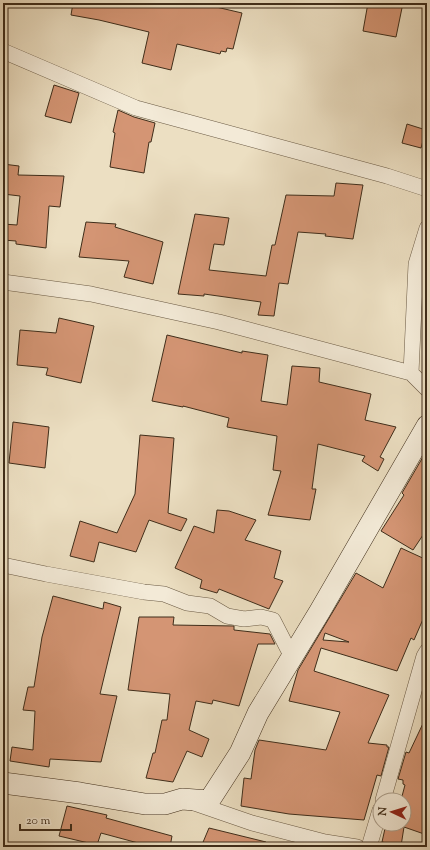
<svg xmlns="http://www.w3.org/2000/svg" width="430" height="850" font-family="'Sorts Mill Goudy',serif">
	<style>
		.building { fill: #d49574; stroke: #3f2d1a; fill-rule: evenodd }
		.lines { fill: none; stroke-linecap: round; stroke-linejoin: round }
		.street-casing { stroke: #6a5a44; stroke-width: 16 }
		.secondary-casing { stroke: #3f2d1a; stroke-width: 22 }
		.street { stroke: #f3ead7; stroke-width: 15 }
		.secondary { stroke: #f3ead7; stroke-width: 21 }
	</style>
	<rect width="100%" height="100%" fill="#ecdfc2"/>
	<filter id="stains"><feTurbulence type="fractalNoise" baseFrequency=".005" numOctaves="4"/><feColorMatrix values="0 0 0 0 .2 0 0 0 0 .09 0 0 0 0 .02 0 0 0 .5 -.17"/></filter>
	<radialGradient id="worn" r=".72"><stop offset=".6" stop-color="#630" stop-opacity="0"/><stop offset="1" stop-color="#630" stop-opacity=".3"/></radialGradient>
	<path class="building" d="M73 3H199L242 13 233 49 227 48 226 52 221 51 220 54 177 44 171 70 142 63 149 32 99 20 71 15Z
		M368 3H403L396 37 363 31Z
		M54 85 79 93 71 123 45 116Z
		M118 110 134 117 155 123 151 142H149L144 173 110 167 115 133 113 132Z
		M407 124 426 130 421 148 402 143Z
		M3 164 19 166 18 175 64 176 60 207 49 206 46 248 16 244V241L3 240V224L17 225 20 196 3 194Z
		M336 183 363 185 353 239 325 236 326 234 298 232 288 284 279 283 274 316 258 315 261 302 204 294V296L178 294 195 214 229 218 224 245 214 244 209 270 266 276 272 245H275L286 195 334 196Z
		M86 222 116 224 115 227 163 242 153 284 124 277 129 261 79 257Z
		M59 318 94 326 81 383 46 375 48 368 17 365 20 330 56 333Z
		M167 335 242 353V351L268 355 261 401 287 405 292 366 320 368 319 382 371 394 365 420 396 427 380 457 384 459 378 471 362 461 365 456 318 444 312 489H316L310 520 268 515 281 471 273 470 277 436 227 427 229 418 183 406V407L152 401Z
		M13 422 49 427 45 468 9 463Z
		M140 435 174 438 168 513 187 519 181 531 149 520 136 552 99 542 94 562 70 556 80 521 117 533 135 494Z
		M427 450V529L413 550 381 531 404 495 402 493Z
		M217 510 229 511 256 520 245 540 281 551 274 578 283 581 269 609 219 589 217 593 200 588 202 580 175 568 194 526 214 533Z
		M401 548 427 560V610L414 640 411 638 397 671 321 648 314 671 389 695 368 743 387 745V747H389L381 776 377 775 364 820 289 814 241 806 244 778 251 779 255 750 259 740 326 750 340 712 289 701 298 670 356 573 383 588ZM325 633 349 642H348L323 640Z
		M53 596 103 609 104 602 121 607 100 694 117 696 101 762 50 759 49 767 10 761 12 747 33 750 35 711 23 710 28 687H34L42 637Z
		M139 617H174L173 625 234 626V630L270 634 275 644H258L239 706 213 700 212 704 196 701 189 730 209 739 202 757 187 751 173 782 146 778 153 753H155L162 720H167L170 694 128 690Z
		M427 715V835L404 827 401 846 382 842 386 824H404V800H401L405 785 403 784V780L398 779 406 752 409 753Z
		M67 806 107 815 106 818 172 836 170 847H153L101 833 97 845 59 836Z
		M209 828 266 842V847H201Z"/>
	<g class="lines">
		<g class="street-casing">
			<path id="street" d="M3 51 136 108 387 176 427 189
				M3 282 91 294 219 322 411 373 427 389
				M411 373 416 264 427 228
				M3 565 46 574 144 592 164 594 187 603 210 606 227 616 244 619 261 617 273 620 292 657
				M383 800 424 656 427 651
				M194 803 252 823 325 842 357 847
				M369 847 380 810"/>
		</g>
		<g class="secondary-casing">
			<path id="secondary" d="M3 783 80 793 145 804H165L182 799 209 801 240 753 258 713 320 611 427 426"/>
		</g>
		<use href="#street" class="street"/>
		<use href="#secondary" class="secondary"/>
	</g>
	<rect width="430" height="850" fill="none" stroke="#ecdfc2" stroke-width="16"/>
	<rect x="4" y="4" width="422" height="842" fill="none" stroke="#3f2d1a" stroke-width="2"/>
	<rect x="8" y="8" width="414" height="834" fill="none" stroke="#3f2d1a"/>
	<g transform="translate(392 812) rotate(274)"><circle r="19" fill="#f3ead7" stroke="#ab9e8b"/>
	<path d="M0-3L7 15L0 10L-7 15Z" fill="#8f2418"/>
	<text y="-6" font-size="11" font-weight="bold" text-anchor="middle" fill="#3f2d1a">N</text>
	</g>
	<path d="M20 824v6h51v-6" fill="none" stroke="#3f2d1a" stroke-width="2"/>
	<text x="26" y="824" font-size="12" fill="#3f2d1a" stroke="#f3ead7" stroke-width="3" paint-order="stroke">20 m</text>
	<rect width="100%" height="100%" filter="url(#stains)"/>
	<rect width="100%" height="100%" fill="url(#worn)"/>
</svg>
